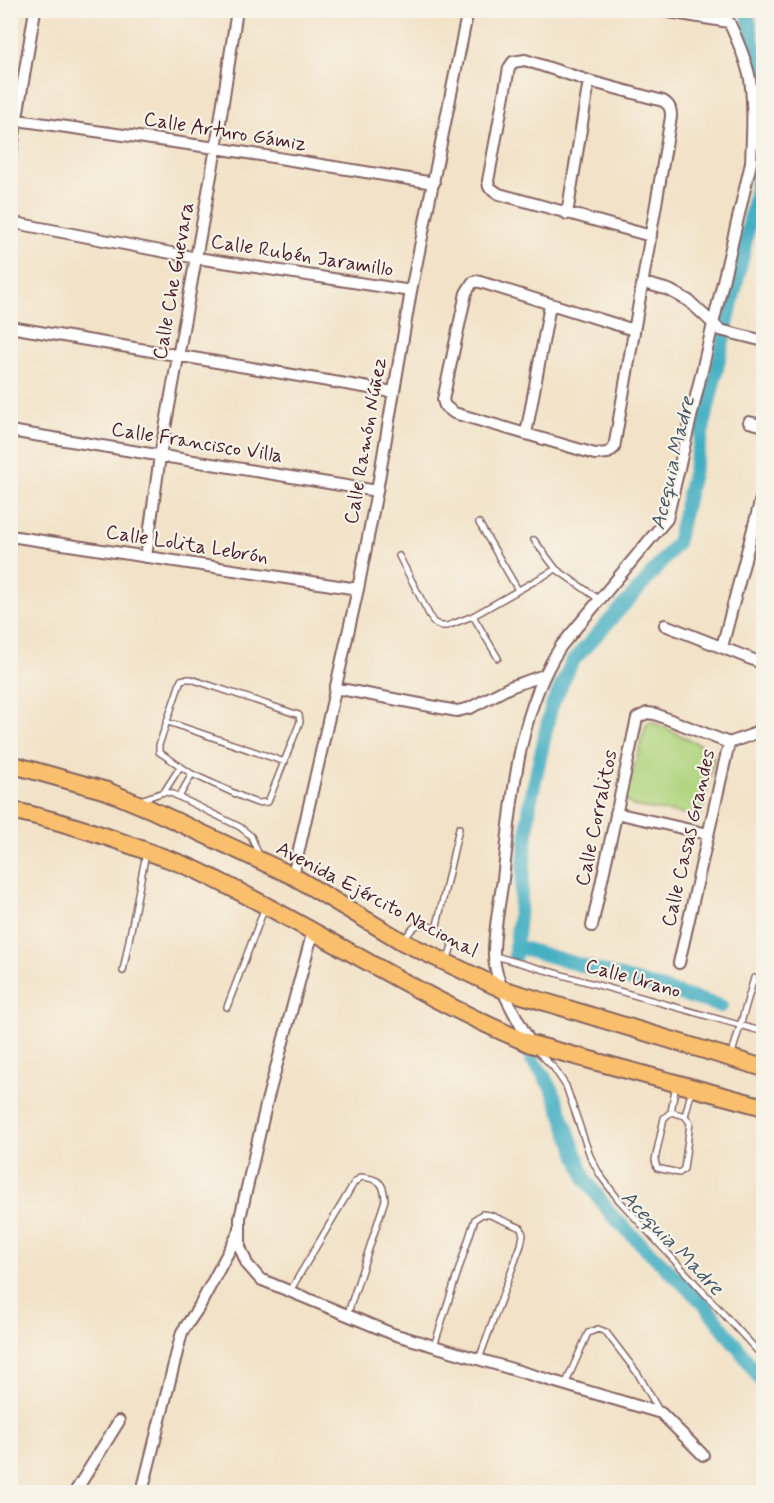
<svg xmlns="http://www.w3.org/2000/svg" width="774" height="1503" font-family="Mynerve,sans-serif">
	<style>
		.green { fill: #afd47e; stroke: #7c7a54; stroke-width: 1.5 }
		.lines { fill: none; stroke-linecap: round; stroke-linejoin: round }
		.canal { stroke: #43aec2; stroke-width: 14 }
		.lane-casing { stroke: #856362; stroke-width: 8 }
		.street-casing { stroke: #856362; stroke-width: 14 }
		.primary-casing { stroke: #856362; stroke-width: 20 }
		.lane { stroke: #fff; stroke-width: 5 }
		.street { stroke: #fff; stroke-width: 10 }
		.primary { stroke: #f9bf6d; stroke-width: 16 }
		.labels { text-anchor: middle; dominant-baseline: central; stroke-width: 4.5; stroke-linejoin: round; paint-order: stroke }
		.street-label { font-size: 20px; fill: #4a1f2b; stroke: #f7f3e8 }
		.water-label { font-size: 21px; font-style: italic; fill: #475867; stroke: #f7f3e8 }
	</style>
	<rect width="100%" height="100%" fill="#f7f3e8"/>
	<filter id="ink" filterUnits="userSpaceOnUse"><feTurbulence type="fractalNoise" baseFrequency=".0167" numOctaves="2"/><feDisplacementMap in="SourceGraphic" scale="12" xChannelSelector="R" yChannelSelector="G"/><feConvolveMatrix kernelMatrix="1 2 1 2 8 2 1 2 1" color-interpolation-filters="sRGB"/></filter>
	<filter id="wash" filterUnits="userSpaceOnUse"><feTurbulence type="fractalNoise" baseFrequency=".008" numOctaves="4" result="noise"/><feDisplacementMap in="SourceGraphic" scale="24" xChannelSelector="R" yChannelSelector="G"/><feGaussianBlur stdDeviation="1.35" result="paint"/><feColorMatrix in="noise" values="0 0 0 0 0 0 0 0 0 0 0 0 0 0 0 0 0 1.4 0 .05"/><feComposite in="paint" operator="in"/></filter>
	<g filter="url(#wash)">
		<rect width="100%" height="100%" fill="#f2e2c7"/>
		<path class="green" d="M651 721 711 750 714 759 700 817 633 806 625 799 646 725Z"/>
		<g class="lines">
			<path class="canal" d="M515 946 721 1006
				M515 956 530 803 551 708 572 662 645 582 677 543 743 255 759 173 763 91 747 10
				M531 1059 542 1073 553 1091 586 1180 613 1217 704 1304 742 1353 764 1385"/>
		</g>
	</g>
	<g filter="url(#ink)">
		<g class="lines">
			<g class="lane-casing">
				<path id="lane" d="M479 523 518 590
					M534 540 556 569
					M399 556 433 622 441 626H447L473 616 556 569 600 600
					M473 616 498 658
					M185 679H191L299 715 300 722 268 802 257 803 249 800 192 774 159 752V745L181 680Z
					M168 722 285 762
					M164 792 180 767
					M179 797 192 774
					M140 800 164 792 171 793 240 827 251 836 259 855
					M436 930 459 828
					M403 941C407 936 411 929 416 926 427 920 444 934 451 942L452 946 447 961
					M495 956 764 1032
					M123 971 146 853
					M227 1007 265 907
					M538 1052 554 1068 566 1086 590 1156 600 1175 618 1199 764 1358
					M731 1057 754 978
					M671 1112 685 1116 690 1123 684 1169 679 1173 657 1168 655 1160 664 1118 671 1112 676 1084
					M685 1116 692 1089
					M290 1291 354 1183 361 1177C379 1179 384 1182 385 1200L347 1316
					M434 1346 475 1219 482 1214 490 1215 521 1228 523 1235 521 1245 479 1359
					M565 1385 588 1333 598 1329 606 1332 638 1374 660 1412"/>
			</g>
			<g class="street-casing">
				<path id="street" d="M10 119 216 148 434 183
					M10 159 35 10
					M567 214 589 81
					M10 222 197 258 411 291
					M644 283 669 290 689 301 720 330 764 341
					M10 327 393 392
					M634 330 477 281 472 283 466 293 443 400 445 406 454 413 595 454 608 453 614 448 671 117C671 109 670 105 663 101L589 81 525 60 513 62 509 68 488 181 489 187 499 194 651 236
					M749 422 764 426
					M10 431 377 491
					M526 434 550 305
					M10 536 358 589
					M146 557 160 456 216 148 237 10
					M665 625 764 664
					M722 647 764 487
					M335 688 457 711 470 708 510 687 544 675
					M729 743 751 735 764 726
					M616 813 708 834
					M293 876 358 589 377 491 411 291 468 10
					M592 926 637 718 647 713 655 714 729 743
					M313 931 267 1101 240 1218V1247L247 1264 260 1279 393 1334 661 1413 703 1455
					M679 963 729 743
					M531 1044C518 1019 495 985 494 956 493 935 500 901 503 879 512 800 517 713 561 646L667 519 751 163C752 136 754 107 750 79 746 60 738 41 729 22L657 10
					M75 1492 119 1421
					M142 1492 182 1332 199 1307 239 1232"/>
			</g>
			<g class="primary-casing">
				<path id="primary" d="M10 764 107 791 150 809 293 876 403 942 502 989 764 1068
					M10 810C58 820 104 835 149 852 165 858 181 863 196 870 310 924 415 996 531 1044L764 1107"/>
			</g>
			<use href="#lane" class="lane"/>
			<use href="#street" class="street"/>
			<use href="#primary" class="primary"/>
		</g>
	</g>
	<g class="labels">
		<g class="street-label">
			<text transform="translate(225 132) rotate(9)">Calle Arturo Gámiz</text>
			<text transform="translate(302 256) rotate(9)">Calle Rubén Jaramillo</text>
			<text transform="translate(174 281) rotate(-80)">Calle Che Guevara</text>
			<text transform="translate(366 441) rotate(-80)">Calle Ramón Núñez</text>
			<text transform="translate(197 443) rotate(9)">Calle Francisco Villa</text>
			<text transform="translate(187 545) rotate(9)">Calle Lolita Lebrón</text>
			<text transform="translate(597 818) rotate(-78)">Calle Corralitos</text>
			<text transform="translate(689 838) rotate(-77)">Calle Casas Grandes</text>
			<text transform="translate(377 900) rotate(28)">Avenida Ejército Nacional</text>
			<text transform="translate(633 979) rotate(16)">Calle Urano</text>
		</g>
		<g class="water-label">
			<text transform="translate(673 463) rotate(-77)">Acequia Madre</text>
			<text transform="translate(672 1243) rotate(46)">Acequia Madre</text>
		</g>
	</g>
	<rect width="774" height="1503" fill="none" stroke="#f7f3e8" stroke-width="36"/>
</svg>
